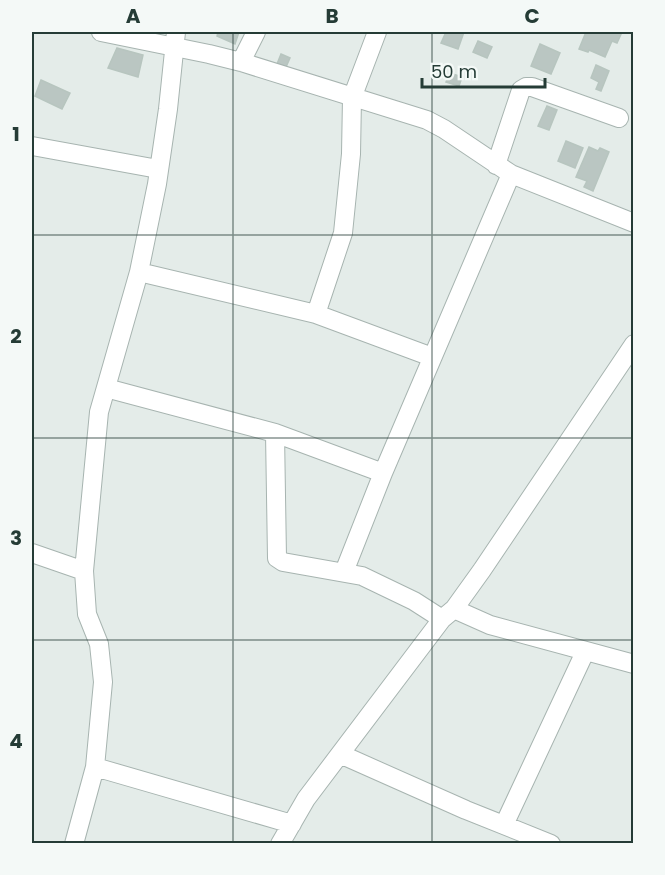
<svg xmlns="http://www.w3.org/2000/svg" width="665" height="875" font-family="Poppins,sans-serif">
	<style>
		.building { fill: #bac6c2; stroke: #b7c5bf; stroke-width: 1.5 }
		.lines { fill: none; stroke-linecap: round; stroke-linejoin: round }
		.minor-casing { stroke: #a7b4b0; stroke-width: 20 }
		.minor { stroke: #fff; stroke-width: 18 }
		.grid { fill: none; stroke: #253c36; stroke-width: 1.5; stroke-opacity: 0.55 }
		.neatline { fill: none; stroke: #253c36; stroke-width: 2 }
		.grid-label { font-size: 20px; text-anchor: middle; font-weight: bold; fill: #253c36 }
	</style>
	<rect width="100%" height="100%" fill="#e4ece9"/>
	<path class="building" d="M218 32H239L235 44 217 36Z
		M446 32H464L458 49 441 43Z
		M586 32H622L617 43 612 41 605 57 589 50 588 52 579 49Z
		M478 41 492 47 487 58 473 52Z
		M540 44 560 53 551 74 531 66Z
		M117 48 143 55 138 77 108 68Z
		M281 54 290 58 286 67 277 64Z
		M596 65 609 71 601 91 596 89 599 82 591 78Z
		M450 73 462 77 459 86 446 82Z
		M41 80 70 93 62 109 35 96Z
		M547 106 557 110 549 130 538 126Z
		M566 141 583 148 575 168 558 161Z
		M589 147 598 151 600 148 609 152 593 191 584 187 587 181 576 177Z"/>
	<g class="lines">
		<g class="minor-casing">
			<path id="minor" d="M101 32 209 54 241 62 427 120 444 129 511 174 634 223
				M241 62 256 32
				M32 146 158 169
				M496 165 521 90 526 87H532L619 118
				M139 272 316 314 432 357
				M316 314 343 233 351 154 352 98 377 32
				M106 388 275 433 383 473
				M275 433 277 558 283 562 362 576 414 601 442 619
				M32 553 84 571
				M344 572 383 473 511 174
				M454 609 490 625 634 664
				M340 754 466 810 551 844
				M95 767 292 824
				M504 825 585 652
				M74 844 95 767 103 682 99 644 87 614 84 571 99 412 139 272 157 184 168 109 176 32
				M280 844 306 799 442 619 454 609 482 570 634 344"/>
		</g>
		<use href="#minor" class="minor"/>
	</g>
	<path class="grid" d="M233 32V844M432 32V844M32 235H634M32 438H634M32 640H634"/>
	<rect width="665" height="875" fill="none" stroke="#f4f9f7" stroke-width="66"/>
	<path d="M422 78v9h123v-9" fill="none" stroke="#253c36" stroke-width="3"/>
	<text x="431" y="78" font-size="18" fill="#253c36" stroke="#f4f9f7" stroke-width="4.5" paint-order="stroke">50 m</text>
	<rect x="33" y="33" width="599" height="809" class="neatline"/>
	<g class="grid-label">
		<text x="133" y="23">A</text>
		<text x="332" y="23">B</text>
		<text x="532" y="23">C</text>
		<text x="16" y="141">1</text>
		<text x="16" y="343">2</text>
		<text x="16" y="545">3</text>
		<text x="16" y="748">4</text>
	</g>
</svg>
